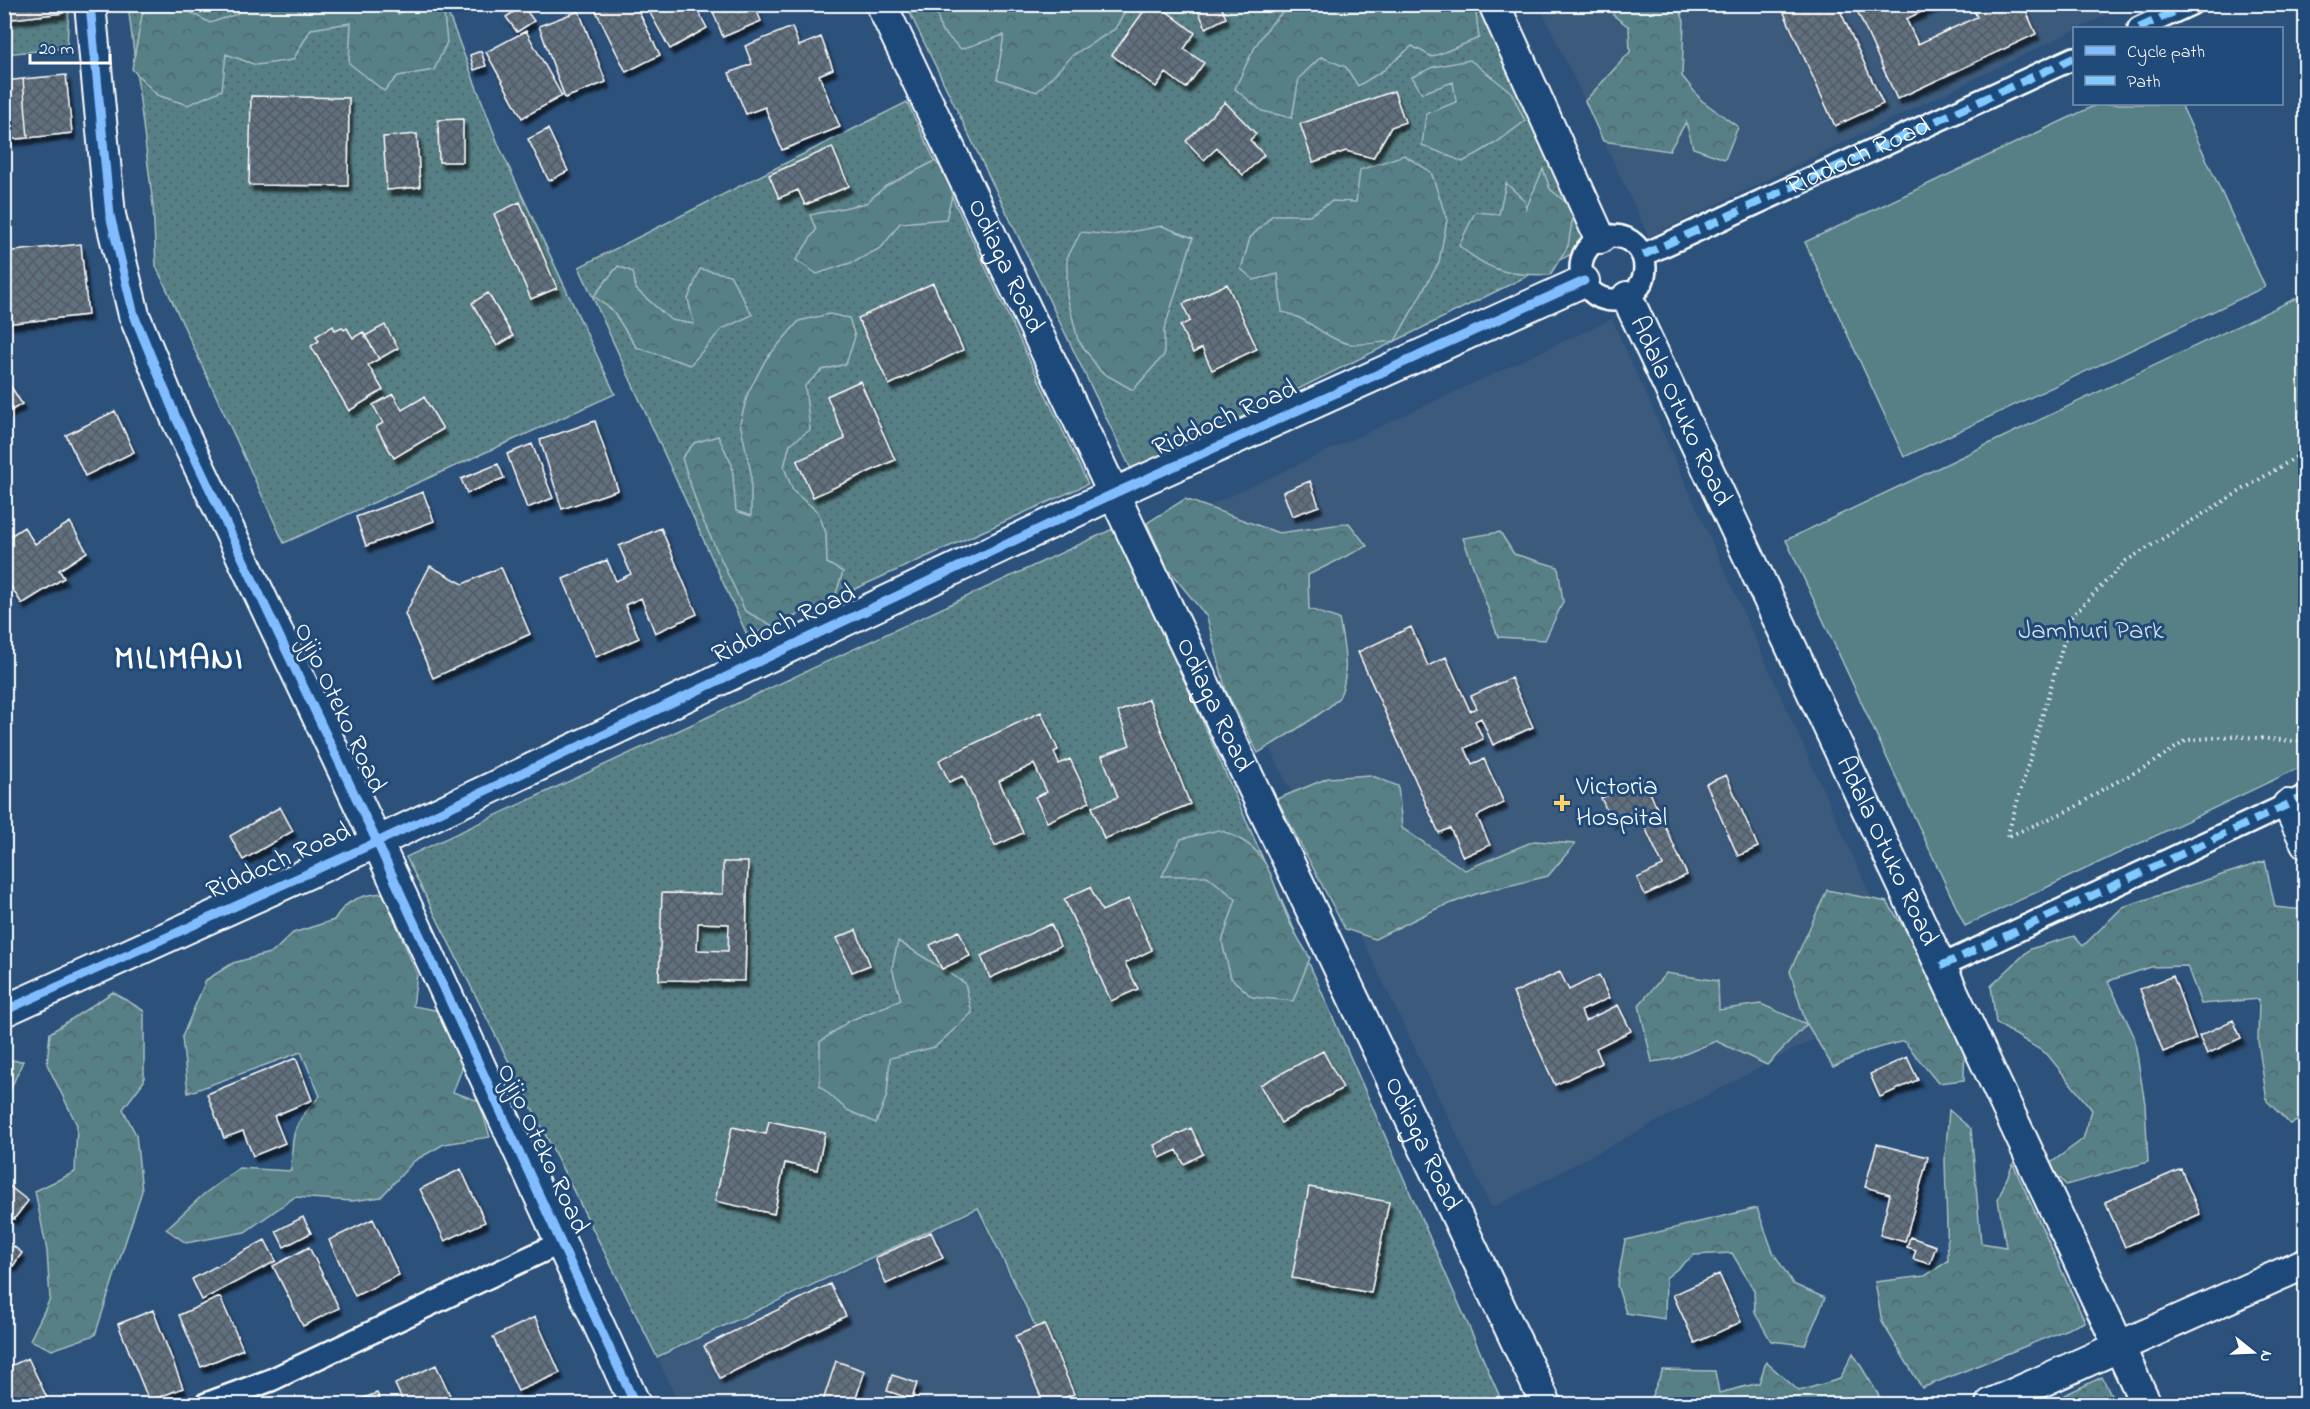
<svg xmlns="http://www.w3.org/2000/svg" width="2310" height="1409" font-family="'Indie Flower',sans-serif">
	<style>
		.built { fill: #3b5a7c }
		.grass { fill: url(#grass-dots); stroke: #aabfc2; stroke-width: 1.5 }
		.forest { fill: url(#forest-crowns); stroke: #aabfc2; stroke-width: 1.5 }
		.park { fill: #567f86; stroke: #aabfc2; stroke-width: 1.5 }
		.building { fill: url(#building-cross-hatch); stroke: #fff; stroke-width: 1.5; fill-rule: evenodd; filter: url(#shadow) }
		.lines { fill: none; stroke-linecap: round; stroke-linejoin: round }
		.street-casing { stroke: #fff; stroke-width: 26 }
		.secondary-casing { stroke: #fff; stroke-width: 34 }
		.path { stroke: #fff; stroke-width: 4; stroke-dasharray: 1.5 4.5; stroke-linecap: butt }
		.street { stroke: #1f4a7a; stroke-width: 21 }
		.secondary { stroke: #1f4a7a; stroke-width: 30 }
		.quiet { stroke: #80caff; stroke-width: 8; stroke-dasharray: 15 8; stroke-linecap: butt }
		.cycleway-casing { stroke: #1f4a7a; stroke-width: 13 }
		.cycleway { stroke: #80bcff; stroke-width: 9 }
		.poi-dot { fill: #ffd166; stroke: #1f4a7a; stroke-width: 2 }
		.labels { text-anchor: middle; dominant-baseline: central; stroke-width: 6; stroke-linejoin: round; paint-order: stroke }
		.street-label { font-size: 27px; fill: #fff; stroke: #1f4a7a }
		.park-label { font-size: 27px; fill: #d5dfe1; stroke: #1f4a7a }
		.poi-label { font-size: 27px; fill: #fff; stroke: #1f4a7a; text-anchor: start }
		.district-label { font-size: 33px; font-weight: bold; letter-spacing: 1.5px; fill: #fff; stroke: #1f4a7a }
	</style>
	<defs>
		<pattern id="grass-dots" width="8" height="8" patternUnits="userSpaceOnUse" patternTransform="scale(1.5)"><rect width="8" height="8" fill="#567f86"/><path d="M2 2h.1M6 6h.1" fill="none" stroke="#516669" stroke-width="1.8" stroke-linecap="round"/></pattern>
		<pattern id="forest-crowns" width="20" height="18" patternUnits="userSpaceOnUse" patternTransform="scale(1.5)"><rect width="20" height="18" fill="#567f86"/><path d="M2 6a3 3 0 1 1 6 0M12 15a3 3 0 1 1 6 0" fill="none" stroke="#516669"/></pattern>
		<pattern id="building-cross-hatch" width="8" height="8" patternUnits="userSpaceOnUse" patternTransform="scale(1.5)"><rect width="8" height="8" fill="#5f6f7f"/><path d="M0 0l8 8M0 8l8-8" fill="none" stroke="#545a60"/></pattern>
		<filter id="shadow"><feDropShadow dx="3.5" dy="6" stdDeviation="1.5" flood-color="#0009"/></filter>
	</defs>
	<rect width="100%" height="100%" fill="#2c517b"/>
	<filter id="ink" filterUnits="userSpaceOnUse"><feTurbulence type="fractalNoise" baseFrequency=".0167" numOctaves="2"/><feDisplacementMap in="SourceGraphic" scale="12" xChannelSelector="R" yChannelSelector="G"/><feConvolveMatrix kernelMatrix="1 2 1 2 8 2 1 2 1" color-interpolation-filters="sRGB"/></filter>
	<g filter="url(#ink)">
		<path class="built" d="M1539 5H2127L1649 237Z
			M1612 319 1912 988 1492 1208 1163 527Z
			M977 1211 1071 1404H679L658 1359Z"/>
		<path class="grass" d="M5 5H69L67 48 5 54Z
			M128 5H445L499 146 615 394 284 543 156 266 153 205Z
			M906 5H1485L1590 245 1132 471Z
			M907 102 1088 484 748 637 579 267Z
			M1117 527 1503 1404H1073L978 1208 657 1357 406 857Z
			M2102 1377 2116 1404H2046Z"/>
		<path class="forest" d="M1294 4 1475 5 1479 38 1432 57 1412 46 1384 70 1358 86 1346 67 1321 57 1299 78 1292 118 1262 111 1235 89C1249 57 1263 24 1294 4Z
			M239 5H386L398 14 416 5H443L447 42 434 70 398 76 384 91 349 63 351 23 311 29 293 60 256 65 226 54 222 90 188 105 157 95 132 69 143 10 181 7 210 23 237 14Z
			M935 5V4L1129 5 1115 29 1073 55 1037 92 997 79 1004 35 961 49 941 30Z
			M1616 5H1678L1684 21 1682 76 1701 100 1738 127 1725 159 1693 148 1686 122 1669 151 1603 141 1585 101 1630 52 1629 27 1613 15Z
			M1470 60 1511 92 1525 121 1497 142 1463 162 1422 145 1426 114 1456 102 1453 82 1422 93 1412 77 1433 67Z
			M1404 155 1431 172 1447 220 1439 262 1395 341C1381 342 1365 345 1351 344 1325 340 1307 316 1282 312L1278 274 1254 280 1241 269 1250 238 1273 215H1310L1332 201 1356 202 1360 170Z
			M935 161 955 184 946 219 900 223 882 247 856 261 817 274 796 260 816 230 810 215 866 203 886 186Z
			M1543 169 1550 189 1574 209 1568 246 1550 275C1507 274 1494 274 1459 246L1475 212 1499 214 1506 183 1525 201 1526 209Z
			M1162 226 1193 238 1164 330V355L1133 390 1101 372 1078 340 1067 296V258L1081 232 1113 235Z
			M618 266 633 272 636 289 671 320 694 324 688 299 700 269 730 275 752 315 722 329 690 365 636 347 613 311 594 296Z
			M829 314 849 318 855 337 846 364 822 370 805 386 810 430 790 444 784 467 793 491 818 512 826 533 827 563 843 572 834 599 773 626 745 611 700 514 682 458 694 443 718 436 732 465 736 511 751 516V473L740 423 748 393 766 359 799 321Z
			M1185 499 1279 533 1349 523 1367 546 1308 575 1309 609 1339 619C1343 640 1351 677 1339 697 1331 710 1274 743 1258 753L1226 691 1207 617 1168 569 1147 523Z
			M1500 532 1514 554 1558 567 1563 602 1545 640 1498 637 1463 538Z
			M1370 775 1398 786 1402 828 1465 870 1534 841 1575 844 1548 876 1479 893 1436 909 1375 939 1345 929 1277 799 1328 778Z
			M1219 830C1273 848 1268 876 1289 921 1295 934 1303 946 1310 958L1293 1001 1252 997 1231 978 1222 942 1236 899 1207 876H1162L1181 839Z
			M2265 861 2275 907 2305 910V1118L2290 1124 2267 1101 2258 1041 2259 999 2201 1004 2187 966 2151 967 2108 981 2134 1036 2145 1104 2148 1162 2066 1185 2048 1165 2083 1139 2092 1110 2047 1054 1996 1023 1991 986 2030 949 2074 936 2083 946 2123 907Z
			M1827 890 1887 902 1965 1020 1964 1080 1938 1083 1904 1041 1867 1051 1833 1067 1807 1024 1767 1065 1716 1041 1673 1059 1652 1062 1639 1005 1666 973 1718 981 1719 1010 1761 1004 1806 1024 1790 971Z
			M383 893 417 974 413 1006 440 1011 463 1066 453 1092 479 1101 490 1137 444 1144 414 1161 381 1197 352 1201 295 1197 245 1232 186 1243 166 1229 204 1194 239 1168 291 1171C293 1131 291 1126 320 1096L301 1052 188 1093 182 1037 206 980 233 963 273 952 293 933 334 920C346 900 360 895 383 893Z
			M898 941 965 983 972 1013 935 1047 890 1058 887 1095 876 1123 847 1110 820 1086V1042L849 1021 901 1000 892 968Z
			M113 992 144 1011V1081L123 1109 136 1135 142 1191 95 1335 52 1350 30 1340 50 1299 47 1251 35 1191 75 1172 77 1125 47 1064 50 1033Z
			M5 1060 23 1061 5 1102 4 1060Z
			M1949 1110 1971 1129 1981 1243 2006 1247 1998 1199 2013 1164 2085 1322 1922 1388 1882 1322 1875 1282 1925 1276 1948 1261 1945 1160Z
			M1757 1208 1773 1252 1793 1284 1825 1298 1805 1345 1771 1341 1755 1313 1754 1290 1732 1253 1694 1255 1666 1278 1665 1319 1626 1313 1617 1285 1625 1240Z
			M1853 1353 1884 1404H1648L1663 1370 1715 1371 1719 1393 1759 1383 1766 1362 1799 1391 1840 1379Z"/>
		<path class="park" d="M2098 104H2181L2265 287 1904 457 1805 242Z
			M2305 294V765L1965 926 1786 540Z"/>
		<path class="building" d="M4 4H62L63 13 4 20Z
			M635 4 660 55 626 72 593 5Z
			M645 4H694L707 28 670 49Z
			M710 4H754L761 21 723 37Z
			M1149 4H1157L1195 33 1184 49 1204 63 1186 88 1166 73 1156 87 1112 55Z
			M1195 4H1220L1226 18 1206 28Z
			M1780 4H1837L1883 104 1835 126Z
			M1854 4H1938L1906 19 1918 44 1977 17 1971 4H2023L2036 34 1897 99Z
			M523 6 534 21 517 32 506 17Z
			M579 11 606 82 565 98 539 26Z
			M792 27 799 46 821 37 833 69 819 75 840 127 782 150 765 107 746 114 729 73 752 64 745 46Z
			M526 31 562 96 522 118 486 52Z
			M481 51 486 66 474 70 470 55Z
			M66 75 72 133 28 138 23 79Z
			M23 79 28 138 4 140V81Z
			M1394 91 1405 122 1391 127 1373 158 1346 151 1313 162 1300 124Z
			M251 96 349 98 348 186 249 185Z
			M1225 102 1256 134 1250 140 1264 155 1243 175 1217 148 1204 160 1186 141Z
			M463 119V162H439L438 120Z
			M548 129 568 171 549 181 528 139Z
			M417 134 420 187 387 190 383 137Z
			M832 147 849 186 805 205 798 190 779 198 769 175Z
			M520 202 557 288 531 299 494 214Z
			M81 244 88 315 4 324V252Z
			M933 283 963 350 889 385 858 318Z
			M1227 284 1257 349 1212 370 1202 348 1193 353 1180 326 1190 321 1183 304Z
			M488 293 513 336 497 346 472 303Z
			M385 325 398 348 379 359 365 336Z
			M333 326 335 330 342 327 344 330 347 328 353 338 363 332 379 359 368 365 383 390 349 411 311 346 319 341 316 336Z
			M7 380 22 404 4 415V382Z
			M860 381 895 460 813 497 797 461 845 439 827 396Z
			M393 394 402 410 424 397 443 429 394 458 376 427 383 423 373 405Z
			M115 411 134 452 85 476 66 435Z
			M595 421 618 490 562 509 540 440Z
			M532 444 553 498 527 508 507 454Z
			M498 464 504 478 467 493 461 479Z
			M1310 481 1319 506 1292 516 1283 492Z
			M423 492 434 521 366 546 356 517Z
			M70 522 87 552 59 570 64 578 22 604 4 576V540L24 527 35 544Z
			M661 528 697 614 655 633 641 598 625 605 639 638 596 657 563 579 607 560 616 581 631 574 619 546Z
			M430 566 463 584 501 567 530 634 433 678 405 614Z
			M1411 627 1428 666 1446 657 1470 711 1477 708 1471 696 1511 678 1533 727 1493 745 1481 718 1475 721 1483 739 1465 748 1472 764 1484 759 1504 803 1477 816 1490 845 1463 857 1450 828 1439 833 1358 652Z
			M1149 699 1190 804 1104 839 1092 807 1118 797 1102 756 1130 745 1118 712Z
			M1041 712 1058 750 1054 752 1059 764 1070 759 1090 802 1047 822 1035 797 1047 792 1034 764 999 781 1023 833 995 846 963 776 949 782 939 760Z
			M1726 775 1758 847 1738 856 1706 784Z
			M1644 779 1687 875 1645 895 1637 878 1663 866 1637 810 1612 822 1601 798Z
			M280 807 293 831 243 860 230 836Z
			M723 862H748L745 981 659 980 662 893 723 894ZM698 923 729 924 728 951 697 950Z
			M1090 887 1102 911 1129 899 1152 950 1125 963 1138 989 1111 1001 1064 899Z
			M1051 924 1060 946 990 978 981 956Z
			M856 930 870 965 852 972 837 938Z
			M959 931 970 956 942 969 930 945Z
			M1560 972 1569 990 1599 975 1609 998 1581 1011 1585 1021 1618 1005 1631 1031 1596 1048 1602 1063 1555 1085 1513 993Z
			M2173 976 2196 1039 2163 1052 2140 989Z
			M2233 1020 2241 1038 2207 1054 2199 1036Z
			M1323 1051 1343 1088 1281 1123 1260 1085Z
			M1907 1057 1918 1080 1880 1097 1870 1074Z
			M296 1058 312 1100 274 1116 285 1143 253 1156 243 1131 224 1138 207 1094Z
			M769 1121 825 1133 817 1170 785 1163 774 1214 715 1201 732 1127 766 1134Z
			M1191 1128 1203 1154 1184 1164 1177 1150 1160 1158 1154 1145Z
			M1877 1144 1928 1157 1905 1242 1880 1235 1890 1194 1865 1187Z
			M461 1169 485 1222 445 1241 420 1189Z
			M2181 1169 2200 1214 2125 1247 2105 1202Z
			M4 1182 28 1201 14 1219 4 1213Z
			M1309 1187 1389 1202 1371 1293 1292 1278Z
			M303 1217 311 1233 284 1247 276 1231Z
			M373 1219 399 1275 355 1296 329 1240Z
			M931 1232 943 1258 886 1284 875 1258Z
			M1910 1237 1936 1246 1930 1264 1913 1259 1916 1250 1907 1247Z
			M4 1239 22 1253 13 1266 4 1260Z
			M265 1240 276 1261 202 1300 192 1279Z
			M309 1247 339 1308 303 1326 273 1266Z
			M1719 1274 1741 1322 1695 1343 1673 1295Z
			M830 1284 846 1316 720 1378 704 1346Z
			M220 1297 243 1349 201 1367 179 1315Z
			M153 1310 183 1388 149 1401 118 1324Z
			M535 1317 560 1373 518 1391 493 1337Z
			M1044 1324 1074 1394 1050 1404H1044L1015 1336Z
			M28 1358 50 1404H9L4 1394V1369Z
			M836 1361 865 1371 855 1401 863 1404H822Z
			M436 1365 454 1404H404L395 1384Z
			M892 1375 917 1383 912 1399 887 1391Z
			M377 1393 382 1404H348Z"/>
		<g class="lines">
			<g class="street-casing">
				<g id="street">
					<path d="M2139 28 2191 4"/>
					<circle cx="1613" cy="268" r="32"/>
					<path id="s1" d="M1643 255 2074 58"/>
					<path d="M1941 966 2306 796"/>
					<path d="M206 1404 271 1380 560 1243"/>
				</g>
			</g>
			<g class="secondary-casing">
				<g id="secondary">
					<path d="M90 4 110 215 134 315 177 420 377 842 635 1404"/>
					<path id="s2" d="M881 4 1546 1404"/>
					<path d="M1494 4 1600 238"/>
					<path id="s3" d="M1627 297 2146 1404"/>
					<path d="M2288 805 2306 843"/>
					<path d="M4 1011 377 842 1115 493 1584 281"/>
					<path d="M1991 1404 2306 1263"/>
				</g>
			</g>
			<path class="path" d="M2306 451 2126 561 2071 617 2007 837 2074 808 2103 789 2153 763 2187 740 2234 736 2306 742"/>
			<use href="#street" class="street"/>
			<use href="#secondary" class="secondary"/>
			<path class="quiet" d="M2139 28 2191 4
				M1643 255 2074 58
				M1941 966 2306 796"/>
			<g class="cycleway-casing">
				<path id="cycleway" d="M90 4 110 215 134 315 177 420 377 842 635 1404
					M4 1011 377 842 1115 493 1584 281"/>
			</g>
			<use href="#cycleway" class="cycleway"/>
		</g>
	</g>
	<path class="poi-dot" d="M1559 794h6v6h6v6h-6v6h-6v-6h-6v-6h6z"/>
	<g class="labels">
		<g class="street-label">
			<text stroke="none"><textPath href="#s1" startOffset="237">Riddoch Road</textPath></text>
			<text stroke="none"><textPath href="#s2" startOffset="290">Odiaga Road</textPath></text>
			<text stroke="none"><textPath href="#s3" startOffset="126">Adala Otuko Road</textPath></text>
			<text transform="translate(1225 419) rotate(-24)">Riddoch Road</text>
			<text transform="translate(784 625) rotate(-25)">Riddoch Road</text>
			<text stroke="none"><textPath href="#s2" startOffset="776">Odiaga Road</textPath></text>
			<text transform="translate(339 708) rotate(65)">Ojijo Oteko Road</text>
			<text stroke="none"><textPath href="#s3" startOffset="612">Adala Otuko Road</textPath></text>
			<text transform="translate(279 862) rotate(-24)">Riddoch Road</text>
			<text stroke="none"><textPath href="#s2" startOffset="1262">Odiaga Road</textPath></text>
			<text transform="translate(542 1149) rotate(65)">Ojijo Oteko Road</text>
		</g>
		<g class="park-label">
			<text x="2091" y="631">Jamhuri Park</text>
		</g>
		<g class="poi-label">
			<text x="1576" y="787">Victoria<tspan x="1576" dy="31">Hospital</tspan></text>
		</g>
		<g class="district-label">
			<text x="179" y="660">MILIMANI</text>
		</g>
	</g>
	<rect width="2310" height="1409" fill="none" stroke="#1f4a7a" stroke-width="24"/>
	<rect x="12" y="12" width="2286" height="1385" fill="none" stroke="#fff" stroke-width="2" filter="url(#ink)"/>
	<rect x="2073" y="27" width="210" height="78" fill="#1f4a7a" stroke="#7992af" stroke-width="1.5"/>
	<rect x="2085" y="46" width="30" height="9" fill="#80bcff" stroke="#7992af" stroke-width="1.5"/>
	<text x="2127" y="57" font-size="18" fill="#ffffff">Cycle path</text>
	<rect x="2085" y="76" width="30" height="9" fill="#80caff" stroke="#7992af" stroke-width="1.5"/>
	<text x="2127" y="87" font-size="18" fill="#ffffff">Path</text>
	<g transform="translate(2253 1352) rotate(108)" stroke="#1f4a7a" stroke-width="4.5" paint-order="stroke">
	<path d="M0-4.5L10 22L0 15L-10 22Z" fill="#ffffff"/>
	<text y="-9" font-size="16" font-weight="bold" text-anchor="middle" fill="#ffffff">N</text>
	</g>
	<path d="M30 54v9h80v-9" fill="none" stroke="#ffffff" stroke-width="3"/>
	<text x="39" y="54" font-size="18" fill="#ffffff" stroke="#1f4a7a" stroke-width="4.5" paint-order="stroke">20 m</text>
</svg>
